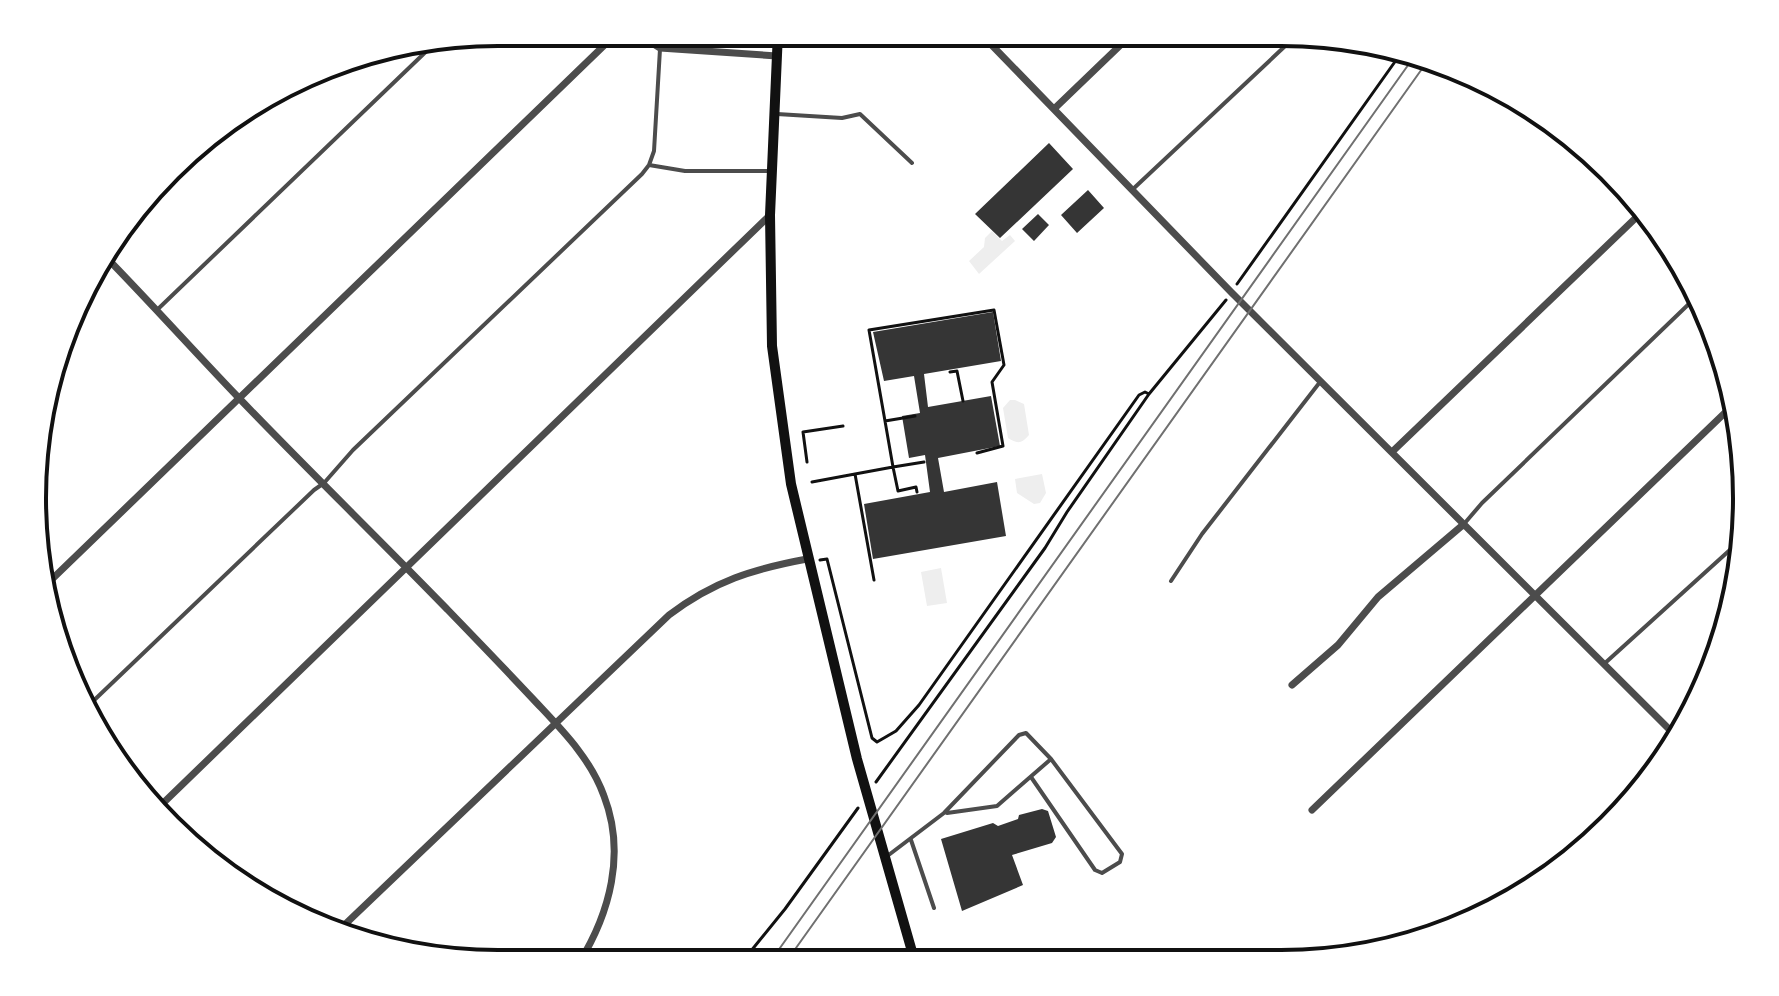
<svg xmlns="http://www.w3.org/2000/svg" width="1779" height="996" font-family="Rubik,sans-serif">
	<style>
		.green { fill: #eee }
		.building { fill: #353535 }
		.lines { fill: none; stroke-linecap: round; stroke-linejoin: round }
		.path { stroke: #111; stroke-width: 3 }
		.service { stroke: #4c4c4c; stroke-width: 4 }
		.minor { stroke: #4c4c4c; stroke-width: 7 }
		.secondary { stroke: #111; stroke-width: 10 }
		.tram { stroke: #707070; stroke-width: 2 }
		.rim { fill: none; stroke: #111; stroke-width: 4 }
	</style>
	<rect width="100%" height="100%" fill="#fff"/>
	<path class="green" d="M992 231 1002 241 1010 235 1015 241 979 274 969 261 984 247 985 238Z
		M1010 400H1015L1024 404 1029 435C1021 444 1018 444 1008 438L1003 408Z
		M1042 474 1046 493 1040 503 1034 504 1017 493 1015 479Z
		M941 568 947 603 927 606 921 572Z"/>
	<path class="building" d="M1049 143 1073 169 1000 238 975 214Z
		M1088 190 1104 208 1077 233 1061 215Z
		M1038 214 1049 225 1034 241 1022 229Z
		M993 312 1001 361 924 374 928 407 991 396 1000 446 938 458 944 492 997 482 1006 536 873 559 864 504 930 492 925 455 909 458 902 416 920 413 914 376 884 381 873 332Z
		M1042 809 1048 811 1056 837 1052 843 1012 855 1023 885 962 911 941 839 993 823 998 826 1018 819 1019 815Z"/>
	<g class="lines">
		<path class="path" d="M1237 284 1404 49
			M950 372 957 371 963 401
			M915 416 885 421 869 330 994 310 1004 365 992 382 1003 446 977 453
			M885 421 893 467 924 462
			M807 462 803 432 843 426
			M812 482 855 474
			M820 560 827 559 872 738 877 742 896 731 919 705 1139 395 1145 392 1149 394
			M874 580 855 474 893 467 898 491 916 487 917 492
			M876 782 1045 548 1067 512 1149 394 1226 300
			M742 962 785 909 858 808"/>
		<path class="service" d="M777 114 842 118 860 114 912 163
			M649 165 685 171H770
			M1132 190 1299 33
			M158 309 436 42
			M1464 524 1482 503 1693 300
			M1171 581 1202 534 1320 382
			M1604 664 1742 539
			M87 707 314 490 324 483 353 450 642 174 649 165 654 151 661 32
			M947 813 997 806 1051 759
			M911 840 934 908
			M886 857 944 813 1019 735 1026 733 1051 759 1122 854 1120 862 1102 873 1095 870 1031 777"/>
		<path class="minor" d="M634 32 660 48 777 56
			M980 33 1231 292 1679 739
			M1054 109 1133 33
			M104 255C149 301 192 349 237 396 305 467 376 536 445 607 474 637 504 668 533 699 560 728 590 757 604 796 626 853 610 913 579 963
			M1393 451 1645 209
			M46 585 618 32
			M1292 685 1338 645 1378 597 1464 524
			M1312 810 1733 405
			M155 811 770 215
			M336 933 669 615C714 581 753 569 807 559"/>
		<path class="secondary" d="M778 32 770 215 772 346 791 484 857 759 915 962"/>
		<path class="tram" d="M770 962 1416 54
			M786 962 1429 59"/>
	</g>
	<path d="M0 0H1779V996H0ZM498 46H1281A452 452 0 0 1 1733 498V498A452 452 0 0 1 1281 950H498A452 452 0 0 1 46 498V498A452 452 0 0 1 498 46Z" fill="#fff" fill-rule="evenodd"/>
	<path class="rim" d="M498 46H1281A452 452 0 0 1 1733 498V498A452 452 0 0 1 1281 950H498A452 452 0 0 1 46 498V498A452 452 0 0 1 498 46Z"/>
</svg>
